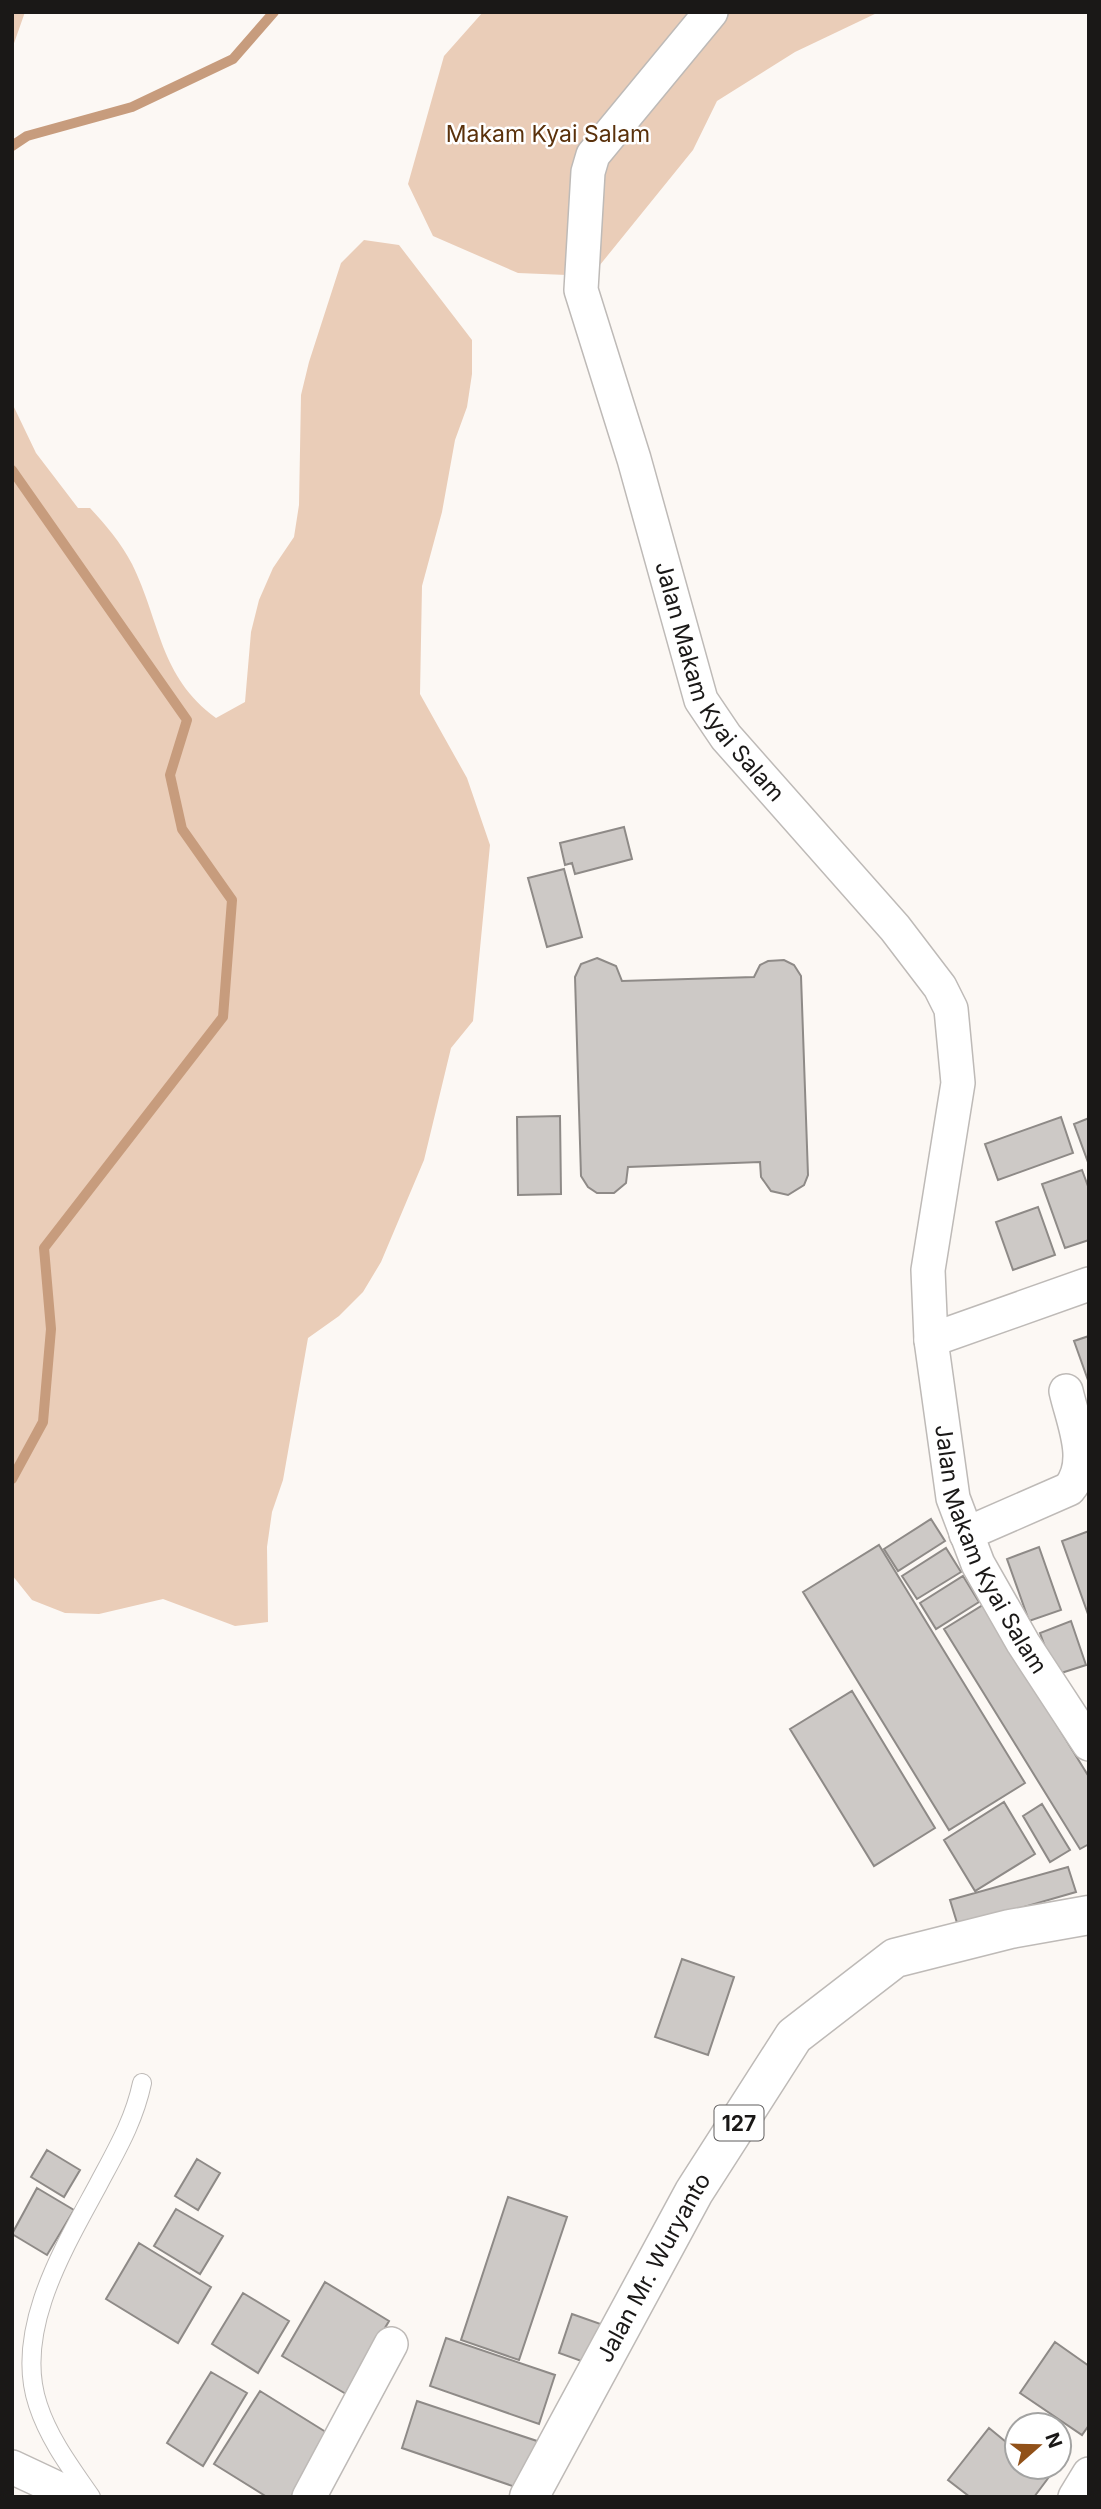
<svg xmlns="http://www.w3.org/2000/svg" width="1101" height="2509" font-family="Inter,sans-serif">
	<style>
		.green { fill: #eacdb8 }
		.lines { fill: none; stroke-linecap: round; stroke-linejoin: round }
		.stream { stroke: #c79c7d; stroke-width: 10 }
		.building { fill: #cdc9c6; stroke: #8e8a87; stroke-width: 2 }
		.service-casing { stroke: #bebab7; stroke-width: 20 }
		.minor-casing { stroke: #bebab7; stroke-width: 36 }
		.primary-casing { stroke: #bebab7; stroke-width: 41 }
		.service { stroke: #fff; stroke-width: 18 }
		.minor { stroke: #fff; stroke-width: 33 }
		.primary { stroke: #fff; stroke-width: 38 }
		.labels { text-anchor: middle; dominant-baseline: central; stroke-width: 5; stroke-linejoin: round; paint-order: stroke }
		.shield { fill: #fff; stroke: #5f5d5d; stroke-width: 2 }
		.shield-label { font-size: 21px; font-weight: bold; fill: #1a1817 }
		.park-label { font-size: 23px; fill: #5a310b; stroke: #fff }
		.street-label { font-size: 23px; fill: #1a1817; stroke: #fff }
	</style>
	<rect width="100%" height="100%" fill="#fcf8f4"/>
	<path class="green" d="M12 12H25L12 49Z
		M483 12H879L795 52 717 101 693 150 591 276 518 273 433 236 408 184 444 56Z
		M364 240 399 245 472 340V374L467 407 455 440 442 512 422 586 420 694 467 778 490 845 473 1021 451 1048 424 1160 381 1262 363 1292 339 1316 308 1338 283 1480 272 1512 267 1547 268 1622 235 1626 163 1599 99 1614 65 1613 32 1600 12 1575V403L36 453 78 508H90C106 525 121 543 132 564 161 623 159 676 216 718L245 702 251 632 259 600 273 568 294 537 299 505 301 395 309 362 341 263Z"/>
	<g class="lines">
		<path class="stream" d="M12 146 27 136 132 107 233 59 274 12
			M12 470 187 720 170 775 182 829 232 900 223 1017 44 1248 51 1329 43 1422 12 1479"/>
	</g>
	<path class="building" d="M624 827 632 859 575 874 572 863 565 865 560 843Z
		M564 869 582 937 547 947 528 878Z
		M597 958 616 966 622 981 754 977 760 965 768 961 784 960 794 965 801 976 808 1175 804 1185 788 1195 771 1191 761 1177 760 1162 628 1167 626 1183 614 1193H597L588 1187 581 1176 575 977 581 964Z
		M560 1116 561 1194 518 1195 517 1117Z
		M1061 1117 1073 1153 998 1180 985 1144Z
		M1089 1118V1165L1074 1124Z
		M1082 1170 1089 1189V1240L1065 1248 1042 1184Z
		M1038 1207 1055 1255 1013 1270 996 1222Z
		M1089 1336V1383L1074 1341Z
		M931 1519 945 1541 898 1571 884 1549Z
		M1089 1531V1617L1062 1541Z
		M879 1545 1025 1783 949 1830 803 1592Z
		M1039 1547 1061 1610 1029 1621 1007 1559Z
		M946 1548 961 1572 917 1599 902 1576Z
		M963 1576 979 1602 936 1629 920 1603Z
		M983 1605 1089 1777V1844L1080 1849 944 1629Z
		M1071 1621 1086 1665 1055 1675 1040 1633Z
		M852 1691 935 1828 874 1866 790 1729Z
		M1004 1802 1035 1854 975 1891 944 1840Z
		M1042 1804 1070 1850 1050 1862 1023 1816Z
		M1068 1867 1076 1892 958 1926 950 1900Z
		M682 1959 734 1977 708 2055 655 2037Z
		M47 2150 80 2170 64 2197 31 2177Z
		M197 2159 220 2173 198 2210 175 2196Z
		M37 2188 74 2210 47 2255 12 2234Z
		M508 2197 567 2217 519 2360 461 2340Z
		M176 2209 223 2236 200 2274 154 2246Z
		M139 2243 211 2287 178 2343 106 2299Z
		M325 2282 389 2321 346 2394 282 2356Z
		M243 2293 289 2321 258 2373 212 2344Z
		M572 2314 612 2328 598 2367 559 2353Z
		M446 2338 555 2375 539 2424 430 2386Z
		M1055 2342 1089 2366V2425L1082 2435 1020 2393Z
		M211 2372 247 2393 203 2466 167 2443Z
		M260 2391 329 2434 291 2497H267L214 2464Z
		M417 2401 540 2442 524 2490 402 2448Z
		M989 2428 1017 2451V2467H1037L1049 2477 1034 2497H970L948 2480Z"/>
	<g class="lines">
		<g class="service-casing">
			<path id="service" d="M91 2497C71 2468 49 2439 38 2405 13 2331 64 2248 98 2185 116 2151 134 2121 142 2083"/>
		</g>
		<g class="minor-casing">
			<g id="minor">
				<path id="s1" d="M711 12 593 155 588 172 581 290 634 459 701 700 726 737 895 928 940 987 951 1009 958 1083 928 1270 931 1340 953 1498 978 1564 1023 1643 1089 1744"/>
				<path d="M931 1340 1089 1284"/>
				<path d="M966 1534 1069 1489C1092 1462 1073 1422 1066 1391"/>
				<path d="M12 2467 76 2497"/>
				<path d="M309 2497 391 2344"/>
				<path d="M1075 2497 1089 2474"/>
			</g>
		</g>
		<g class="primary-casing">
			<g id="primary">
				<path id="s2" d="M529 2497 694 2192 794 2036 895 1958 1010 1929 1089 1915"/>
			</g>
		</g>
		<use href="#service" class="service"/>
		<use href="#minor" class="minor"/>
		<use href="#primary" class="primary"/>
	</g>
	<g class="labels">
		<rect class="shield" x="714.5" y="2105.5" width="49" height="35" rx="5"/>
		<g class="shield-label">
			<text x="739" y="2123">127</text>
		</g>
		<g class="park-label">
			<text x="548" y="134">Makam Kyai Salam</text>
		</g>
		<g class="street-label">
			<text stroke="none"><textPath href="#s1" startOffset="740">Jalan Makam Kyai Salam</textPath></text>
			<text stroke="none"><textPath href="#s1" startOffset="1701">Jalan Makam Kyai Salam</textPath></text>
			<text stroke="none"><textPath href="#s2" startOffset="261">Jalan Mr. Wuryanto</textPath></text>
		</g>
	</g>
	<rect width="1101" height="2509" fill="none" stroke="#1a1817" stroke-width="28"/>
	<g transform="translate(1038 2446) rotate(70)"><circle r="33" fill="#ffffff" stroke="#a3a3a2" stroke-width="2"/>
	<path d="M0-5L12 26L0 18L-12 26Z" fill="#915119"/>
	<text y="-10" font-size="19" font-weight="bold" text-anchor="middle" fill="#1a1817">N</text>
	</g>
</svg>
